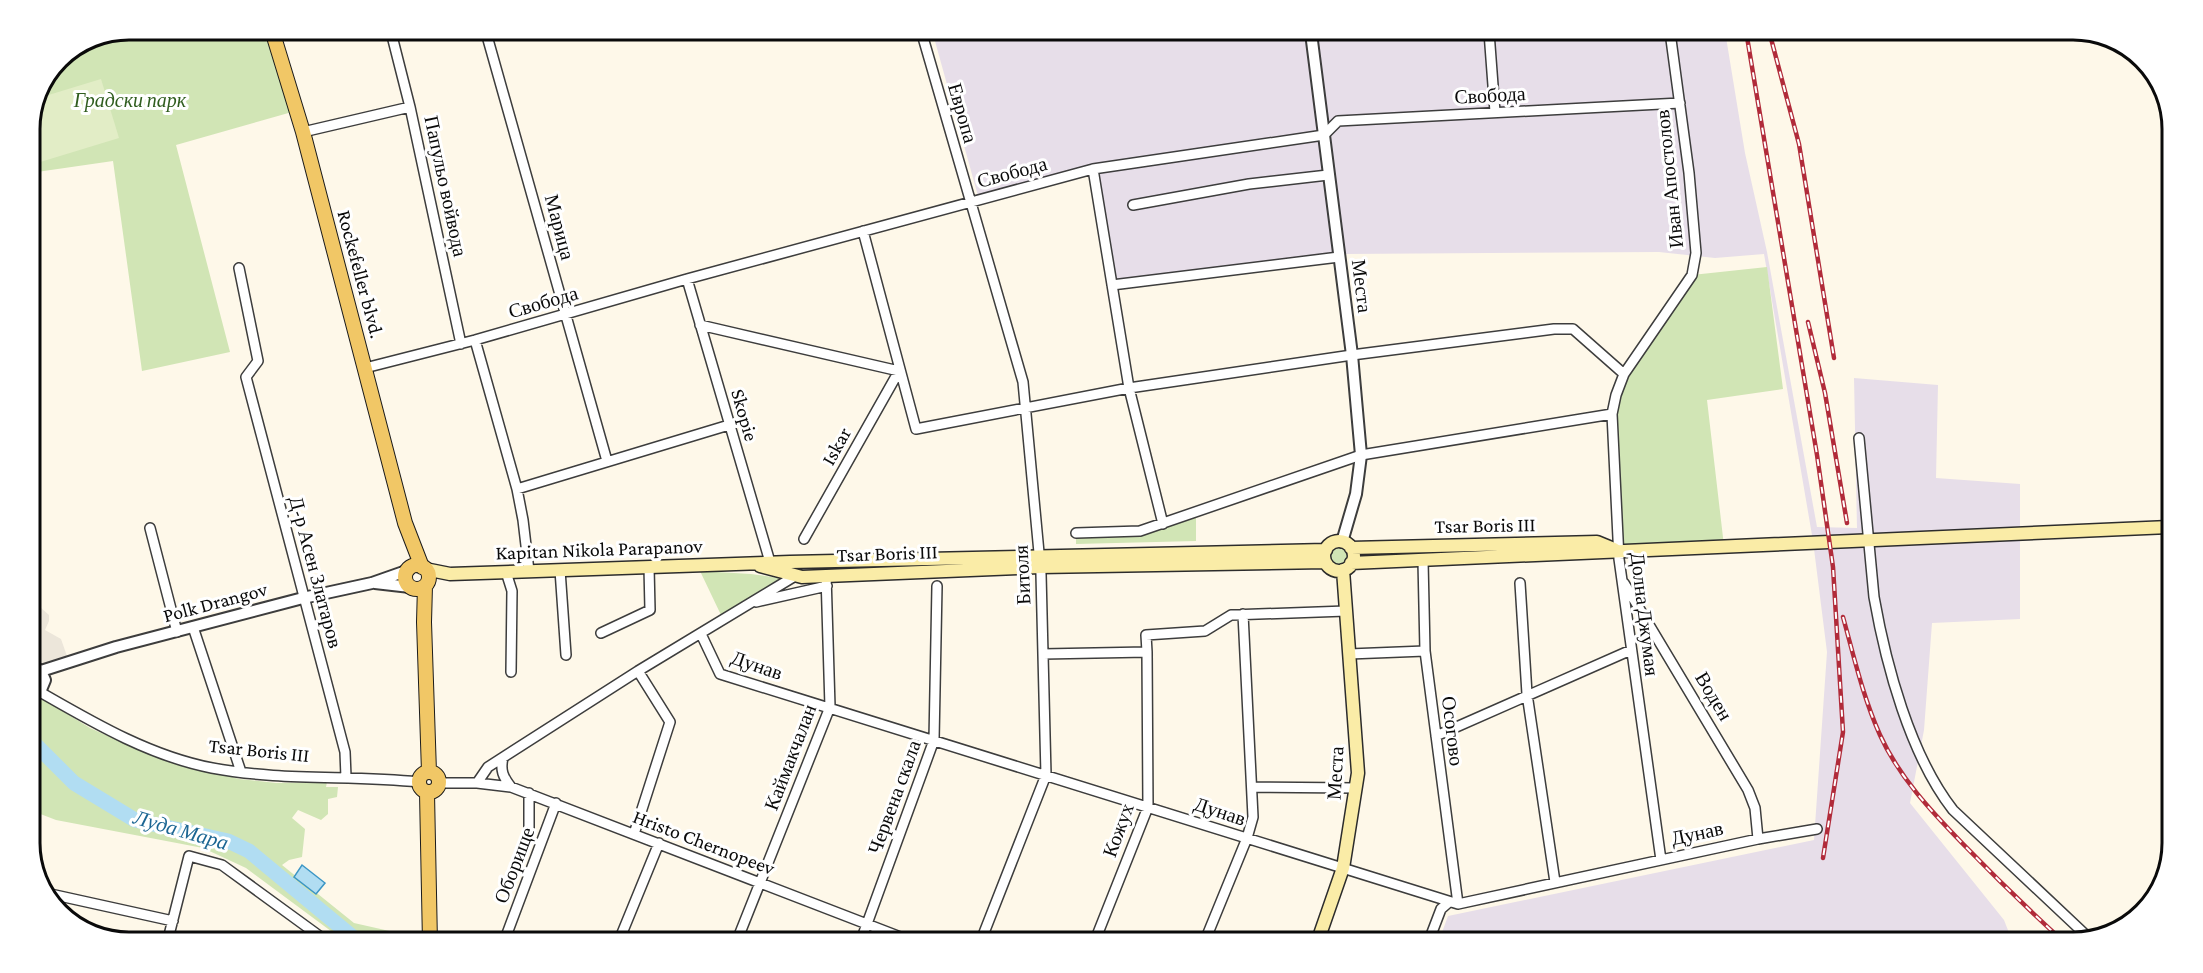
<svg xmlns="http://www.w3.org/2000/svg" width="2203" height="973" font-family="'Crimson Pro',serif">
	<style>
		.industrial { fill: #e7dee9 }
		.green { fill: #d1e5b5 }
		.pitch { fill: #e2edc6 }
		.plaza { fill: #ece6da }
		.water { fill: #b1ddf2; stroke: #3c96c5; stroke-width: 1.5 }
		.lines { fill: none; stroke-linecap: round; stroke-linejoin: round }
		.river { stroke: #b1ddf2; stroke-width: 15 }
		.minor-casing { stroke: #3d3d3d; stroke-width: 12 }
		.tertiary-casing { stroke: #3d3d3d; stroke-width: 14 }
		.secondary-casing { stroke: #2c2c2c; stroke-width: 15 }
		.primary-casing { stroke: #1b1b1b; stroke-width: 16 }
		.minor { stroke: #fff; stroke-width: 9 }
		.tertiary { stroke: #fff; stroke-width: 10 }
		.secondary { stroke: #faeca7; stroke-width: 12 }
		.primary { stroke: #f1c766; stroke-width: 14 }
		.rail-casing { stroke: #b12b3a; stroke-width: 4.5 }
		.rail { stroke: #fff; stroke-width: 2; stroke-dasharray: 7; stroke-linecap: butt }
		.labels { text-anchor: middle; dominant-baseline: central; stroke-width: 6; stroke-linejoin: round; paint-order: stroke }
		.street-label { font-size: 20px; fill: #0a0a0a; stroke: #fff }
		.park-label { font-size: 20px; font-style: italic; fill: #305d1f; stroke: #fff }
		.water-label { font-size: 21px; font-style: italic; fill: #1c6693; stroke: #fff }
		.rim { fill: none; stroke: #0a0a0a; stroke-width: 3 }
	</style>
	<rect width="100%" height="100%" fill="#fef8e9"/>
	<path class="industrial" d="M1725 31 1745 153 1767 252 1817 527 1857 528 1854 378 1938 385 1936 478 2020 484V619L1932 623 1924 730 1910 803 2004 920 2013 943H1438L1448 916 1814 840 1827 652 1813 541 1764 254 1715 258 1659 252 1345 254 1117 281 1097 167 978 196 933 34Z"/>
	<path class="green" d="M92 37H266L292 112 176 145 230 352 142 371 113 161 30 173V124L59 59Z
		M1767 267 1783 389 1707 400 1724 546 1618 550 1612 414 1624 374 1692 275Z
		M1196 512V541L1076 544V533L1140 531Z
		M1330 556a9 9 0 1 1 18 0a9 9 0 1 1-18 0Z
		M700 571 751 574 779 578 778 581 721 615Z
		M42 698 90 728 146 753 239 779 276 783 327 782 326 787H338L337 797 328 799V814L321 820 298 810 292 818 305 829 302 857 289 860 282 865 354 923 416 937V943H347L246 868 203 848 56 820 30 810V700Z"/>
	<path class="pitch" d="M101 79 119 138 37 163C28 131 28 127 42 97Z"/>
	<path class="plaza" d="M36 607 41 608 49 615V621L45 630 61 639 68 659 41 670 30 664V610Z"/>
	<path class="water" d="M302 865 325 883 316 894 294 877Z"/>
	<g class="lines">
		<path class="river" d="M30 739 74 783 135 820 228 841 249 851 360 943"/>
		<g class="minor-casing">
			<path id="minor" d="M1489 32 1495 112
				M922 34 1023 382 1041 574 1046 775 980 943
				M392 36 410 107 461 344
				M487 36 607 461
				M303 132 410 107
				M1093 169 1129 388 1163 524
				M1133 205 1249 184 1328 175
				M863 231 916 429 1129 388 1352 355 1554 329H1573L1624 374
				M239 268 258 361 246 377 345 752 346 777
				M687 279 770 562
				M1112 285 1339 257
				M700 325 899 371 804 539
				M475 340 517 489 523 520 529 571
				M365 368 475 340 687 279 1093 169 1324 135 1338 121 1680 103
				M1859 438 1874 597C1886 665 1910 755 1953 810L2089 938
				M517 489 729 425
				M150 528 177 632
				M1076 533 1140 531 1361 455 1612 414
				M1423 561 1425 651 1458 904
				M560 570 566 655
				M506 572 512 591 511 672
				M1520 583 1527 694 1555 882
				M1624 583 1748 790 1755 808 1758 839
				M756 602 827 586
				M193 627 241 772
				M601 633 650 610 649 567
				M701 634 720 674 1458 904 1758 839 1817 829
				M1043 654 1147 652 1146 635 1205 631 1231 615 1346 611
				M1349 654 1425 651
				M40 692C94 723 150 756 212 768 280 781 350 775 419 782
				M1436 736 1631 650
				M503 758C500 770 503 777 511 787
				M440 783H477L511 787 916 943
				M477 783 488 767 638 671 795 576
				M1252 787 1356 788
				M634 834 670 722 638 671
				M529 839V793
				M1661 860 1619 559 1612 414 1616 395 1624 374 1692 275 1696 253 1689 173 1670 32
				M46 893 173 921
				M167 943 189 856 222 865 329 943
				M513 943 505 939 556 803
				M618 943 659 843
				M736 943 830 707 826 575
				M860 943 934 740 937 586
				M1094 943 1148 807 1147 652
				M1204 943 1247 838 1253 817 1243 614
				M1428 943 1441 909 1449 902"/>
		</g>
		<g class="tertiary-casing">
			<path id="tertiary" d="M1311 33 1352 355 1361 455 1356 494 1342 542
				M375 583 410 587
				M30 665 41 671 45 680 40 692 30 697
				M41 671 116 647 303 598 372 583 409 570"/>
		</g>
		<g class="secondary-casing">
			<path id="secondary" d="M1324 556a15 15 0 1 1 30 0a15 15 0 1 1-30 0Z
				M1351 548 1597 542 1614 549
				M1351 563 2169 527
				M760 566 802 577 1040 567 1325 562
				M425 569 450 574 790 562 1326 550
				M1317 943 1343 868 1358 773 1343 570"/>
		</g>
		<g class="primary-casing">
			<path id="primary" d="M274 37 303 132 405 523 422 567
				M405 577a12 12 0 1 1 24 0a12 12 0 1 1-24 0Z
				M425 586 424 622 429 772
				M419 782a10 10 0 1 1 20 0a10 10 0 1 1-20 0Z
				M427 793 430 943"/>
		</g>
		<use href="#minor" class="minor"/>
		<use href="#tertiary" class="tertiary"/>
		<use href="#secondary" class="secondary"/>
		<use href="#primary" class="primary"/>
		<g class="rail-casing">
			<path id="rail" d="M1746 31 1817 455 1833 567 1843 732 1823 858
				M1769 31 1799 144 1834 358
				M1808 322 1825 393 1847 523
				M1843 617C1854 657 1863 697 1880 735 1899 777 1931 811 1963 844 1996 878 2030 911 2065 943"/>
		</g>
		<use href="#rail" class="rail"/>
	</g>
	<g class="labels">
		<g class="street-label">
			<text transform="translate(1490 95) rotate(-3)">Свобода</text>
			<text transform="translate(963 113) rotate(74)">Европа</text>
			<text transform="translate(1012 172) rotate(-15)">Свобода</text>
			<text transform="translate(1669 179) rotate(-96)">Иван Апостолов</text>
			<text transform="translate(446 186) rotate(78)">Папульо войвода</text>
			<text transform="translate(560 227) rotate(75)">Марица</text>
			<text transform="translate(361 274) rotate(75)">Rockefeller blvd.</text>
			<text transform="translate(1362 286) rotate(83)">Места</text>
			<text transform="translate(543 302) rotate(-16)">Свобода</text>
			<text transform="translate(745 415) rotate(74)">Skopie</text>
			<text transform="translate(836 446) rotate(-61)">Iskar</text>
			<text transform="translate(1485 525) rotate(-1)">Tsar Boris III</text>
			<text transform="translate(599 549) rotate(-2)">Kapitan Nikola Parapanov</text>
			<text transform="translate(887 553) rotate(-2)">Tsar Boris III</text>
			<text transform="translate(316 572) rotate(75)">Д-р Асен Златаров</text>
			<text transform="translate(1022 575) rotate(-93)">Битоля</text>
			<text transform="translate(215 602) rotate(-15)">Polk Drangov</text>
			<text transform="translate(1645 614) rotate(83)">Долна Джумая</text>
			<text transform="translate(757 665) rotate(19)">Дунав</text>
			<text transform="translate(1714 696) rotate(59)">Воден</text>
			<text transform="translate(1453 731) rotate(83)">Осогово</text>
			<text transform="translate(259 750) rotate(6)">Tsar Boris III</text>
			<text transform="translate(790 757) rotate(-69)">Каймакчалан</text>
			<text transform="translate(1335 773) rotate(-87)">Места</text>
			<text transform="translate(894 797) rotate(-70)">Червена скала</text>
			<text transform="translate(1220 811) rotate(18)">Дунав</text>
			<text transform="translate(1118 830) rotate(-70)">Кожух</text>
			<text transform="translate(1697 833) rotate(-12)">Дунав</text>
			<text transform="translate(704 842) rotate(21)">Hristo Chernopeev</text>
			<text transform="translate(514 865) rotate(-69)">Оборище</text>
		</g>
		<g class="park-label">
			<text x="130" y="100">Градски парк</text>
		</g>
		<g class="water-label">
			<text transform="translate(181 830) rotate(16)">Луда Мара</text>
		</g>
	</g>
	<path d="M0 0H2203V973H0ZM129 40H2073A89 89 0 0 1 2162 129V843A89 89 0 0 1 2073 932H129A89 89 0 0 1 40 843V129A89 89 0 0 1 129 40Z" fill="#fff" fill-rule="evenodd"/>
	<path class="rim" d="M129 40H2073A89 89 0 0 1 2162 129V843A89 89 0 0 1 2073 932H129A89 89 0 0 1 40 843V129A89 89 0 0 1 129 40Z"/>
</svg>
